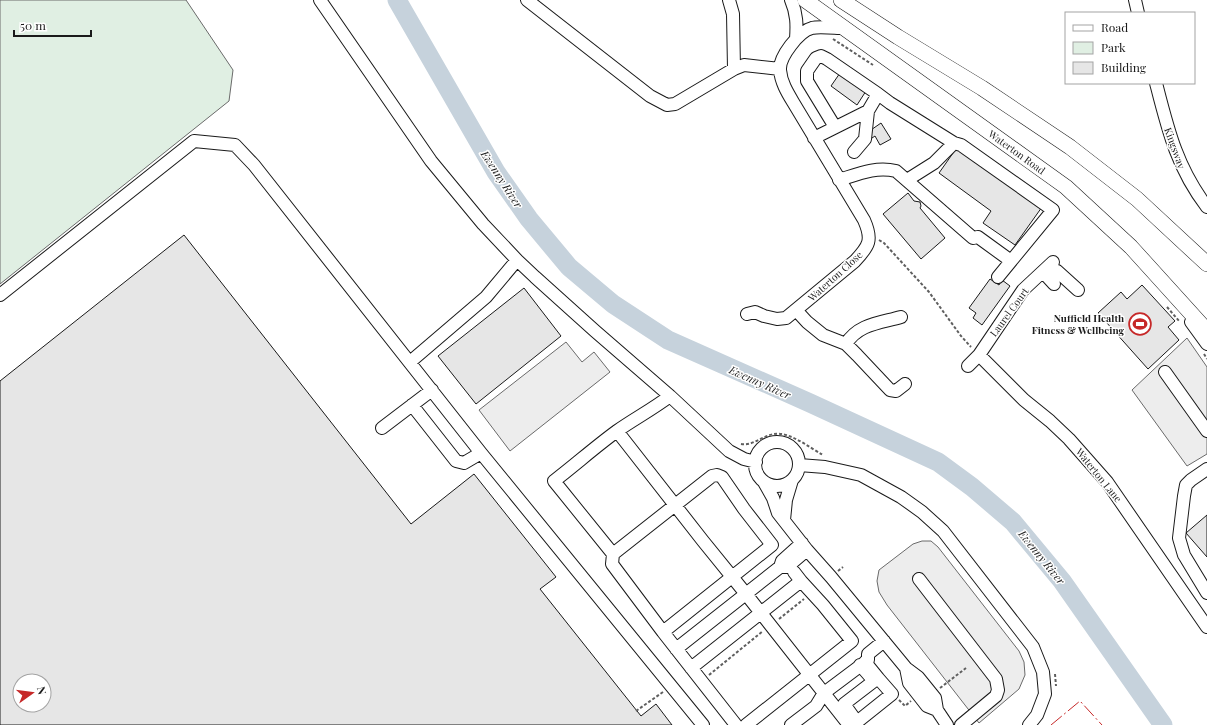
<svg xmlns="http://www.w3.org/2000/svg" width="1207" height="725" font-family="'Playfair Display',serif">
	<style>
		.green { fill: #e0efe3; stroke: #6a6a6a }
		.parking { fill: #ededed; stroke: #6a6a6a }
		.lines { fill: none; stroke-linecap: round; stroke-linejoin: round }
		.river { stroke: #c6d2dc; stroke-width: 19 }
		.building { fill: #e6e6e6; stroke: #1a1a1a; fill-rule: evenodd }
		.minor-casing { stroke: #1a1a1a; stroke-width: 14 }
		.major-casing { stroke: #1a1a1a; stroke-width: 16 }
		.path { stroke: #5f5f5f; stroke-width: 2; stroke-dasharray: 3 2; stroke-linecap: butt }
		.minor { stroke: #fff; stroke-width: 12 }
		.major { stroke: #fff; stroke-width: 15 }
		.power { stroke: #c62828; stroke-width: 1; stroke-dasharray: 14 3 2 3; stroke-linecap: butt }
		.labels { text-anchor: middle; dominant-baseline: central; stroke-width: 3; stroke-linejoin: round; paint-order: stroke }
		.street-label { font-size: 10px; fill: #1a1a1a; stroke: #fff }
		.poi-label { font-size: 10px; font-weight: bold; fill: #1a1a1a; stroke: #fff; text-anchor: end }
		.water-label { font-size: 11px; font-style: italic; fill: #1a1a1a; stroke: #fff }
	</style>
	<rect width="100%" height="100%" fill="#fff"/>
	<path class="green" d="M0 0H186L233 70 229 101 0 284Z"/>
	<path class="parking" d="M1187 338 1207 367V454L1187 466 1132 390Z
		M566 342 582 362 594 352 610 372 510 451 479 410Z
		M922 541H931L938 547 1019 651 1024 662 1025 675 1019 689 979 723 887 605 879 592 877 581 879 570 913 544Z"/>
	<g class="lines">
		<path class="river" d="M397 0 496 172 529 219 569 267 613 304 668 340 810 403 938 462 972 487 1013 522 1062 581 1163 725"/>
	</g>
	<path class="building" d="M840 73 866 91 857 105 831 86Z
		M881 123 891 139 880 145 875 136 872 138 868 132Z
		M958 146 1042 207 1015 245 983 223 991 211 939 173Z
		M908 193 914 201 920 202 921 206 920 208 945 238 921 259 883 214Z
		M184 235 411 524 474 474 556 577 540 589 641 716 656 704 672 725H0V381ZM20 681H44V705H20Z
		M990 279 999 285 1002 280 1010 286 982 325 973 318 976 313 969 308Z
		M1142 285 1175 321 1168 327 1179 340 1148 369 1098 313 1121 292 1127 299Z
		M524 288 561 336 476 404 438 356Z
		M1207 515V557L1186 533Z"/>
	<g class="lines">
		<g class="minor-casing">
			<path id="minor" d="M320 0 431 161 483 224 517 260 535 277 595 331 670 396 729 451 744 459 756 462
				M527 0 650 96 667 105 675 104 734 69 744 65 780 69
				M729 0 733 14 734 69
				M791 0C797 14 797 25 796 39
				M1135 0 1138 13
				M1156 83C1168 130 1177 168 1207 207
				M878 94 890 103 954 143 934 163 907 180
				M814 138 868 111 878 94 827 59 821 56 816 58 807 71V81L835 127
				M954 143 961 145 1053 210 998 277
				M854 152 865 139 868 111
				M839 180C858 174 876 166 896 171L973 238 978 237 1011 261
				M1047 268 1057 271 1078 290
				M1043 272 1054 284
				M0 295 194 141 235 145 254 165 481 453 703 725
				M796 310 807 322 823 335 846 344 857 355 890 390 896 391 905 384
				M747 314 755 312 764 316 777 319 786 318 855 261C869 246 873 240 864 220L793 102C787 92 781 82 780 70 779 57 799 31 812 28 818 26 836 28 843 28
				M1191 322 1207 344
				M846 344C858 324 880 323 901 317
				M979 355 1024 400 1050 421 1069 439 1107 482 1207 627
				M410 362 486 297 517 260
				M968 366 979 355 1023 290 1053 262
				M1165 372 1207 431
				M412 405 456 461 464 463 481 453
				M382 428 432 390
				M617 431 703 541 746 594 849 725
				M755 464a22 22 0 1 1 44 0a22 22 0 1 1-44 0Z
				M799 465 825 467 861 475 901 497 922 512 943 531 1033 647 1043 672 1045 694 1037 715 1029 725
				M1207 469 1191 480 1186 485 1184 496 1179 538 1184 555 1207 593
				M717 475 722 477 744 509 772 545 663 632 612 564 613 554 712 476Z
				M764 482 773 498 778 513 807 550 831 577 906 668 918 677 935 698 937 710 927 706 909 683 906 668
				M784 520 786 500 792 480
				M613 554 554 481C575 465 595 447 617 431 634 419 653 409 670 396
				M780 567H787L807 550
				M919 579 996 679 998 690 996 696 961 725
				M663 632 736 725
				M676 649 780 567 782 561 802 543
				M860 665 874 681 878 678 865 662
				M691 668 801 581 794 572
				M874 681 844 704 857 722 892 694 878 678
				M937 710 947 725
				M746 725 852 641 823 605 801 581
				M791 725 816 706 824 693 868 660V654L884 641"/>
		</g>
		<g class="major-casing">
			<path id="major" d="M805 0 1066 187 1131 247 1207 331
				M841 0 898 37 982 88 1070 147 1137 199 1207 264"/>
		</g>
		<path class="path" d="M833 39 873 65
			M879 240 884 243 929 292 961 336 971 347
			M1167 307 1180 322
			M1204 354 1207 359
			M741 444C753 446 762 436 774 434 789 431 810 448 823 455
			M838 571 843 567
			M779 619 804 599
			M1055 674 1056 686
			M709 675 763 631
			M940 688 966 668
			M899 700 905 706 911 701
			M636 711 663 692"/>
		<use href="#minor" class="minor"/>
		<use href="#major" class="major"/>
		<path class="power" d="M1051 725 1080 701 1102 725"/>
	</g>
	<defs>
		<g id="stadium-ring" transform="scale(1.15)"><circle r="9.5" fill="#fff" stroke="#c62828" stroke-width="1.5"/><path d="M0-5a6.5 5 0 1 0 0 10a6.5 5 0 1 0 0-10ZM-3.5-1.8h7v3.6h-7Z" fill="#c62828"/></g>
	</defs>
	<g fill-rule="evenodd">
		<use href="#stadium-ring" x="1140" y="324"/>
	</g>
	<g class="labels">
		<g class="street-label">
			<text transform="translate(1175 148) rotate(70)">Kingsway</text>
			<text transform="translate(1017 152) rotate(36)">Waterton Road</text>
			<text transform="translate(835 276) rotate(-42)">Waterton Close</text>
			<text transform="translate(1009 312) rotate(-54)">Laurel Court</text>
			<text transform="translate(1099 475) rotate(51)">Waterton Lane</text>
		</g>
		<g class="poi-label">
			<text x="1124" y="318">Nuffield Health<tspan x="1124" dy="12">Fitness &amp; Wellbeing</tspan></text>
		</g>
		<g class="water-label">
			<text transform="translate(502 179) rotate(57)">Ewenny River</text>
			<text transform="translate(760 382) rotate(24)">Ewenny River</text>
			<text transform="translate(1042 557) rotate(51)">Ewenny River</text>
		</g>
	</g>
	<rect x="1065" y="12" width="130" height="72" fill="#ffffff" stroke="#a3a3a3"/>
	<rect x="1073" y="25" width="20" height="6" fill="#ffffff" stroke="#a3a3a3"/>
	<text x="1101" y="32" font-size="12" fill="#1a1a1a">Road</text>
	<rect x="1073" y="42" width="20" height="12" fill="#e0efe3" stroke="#a3a3a3"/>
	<text x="1101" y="52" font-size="12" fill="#1a1a1a">Park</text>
	<rect x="1073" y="62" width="20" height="12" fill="#e6e6e6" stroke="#a3a3a3"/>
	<text x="1101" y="72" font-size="12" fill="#1a1a1a">Building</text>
	<g transform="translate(32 693) rotate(76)"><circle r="19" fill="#ffffff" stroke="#a3a3a3"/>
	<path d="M0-3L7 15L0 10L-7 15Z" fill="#c62828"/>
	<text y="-6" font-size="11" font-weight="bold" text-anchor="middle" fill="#1a1a1a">N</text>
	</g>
	<path d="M14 30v6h77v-6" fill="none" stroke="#1a1a1a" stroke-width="2"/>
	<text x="20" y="30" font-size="12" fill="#1a1a1a" stroke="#ffffff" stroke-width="3" paint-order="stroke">50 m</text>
</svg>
